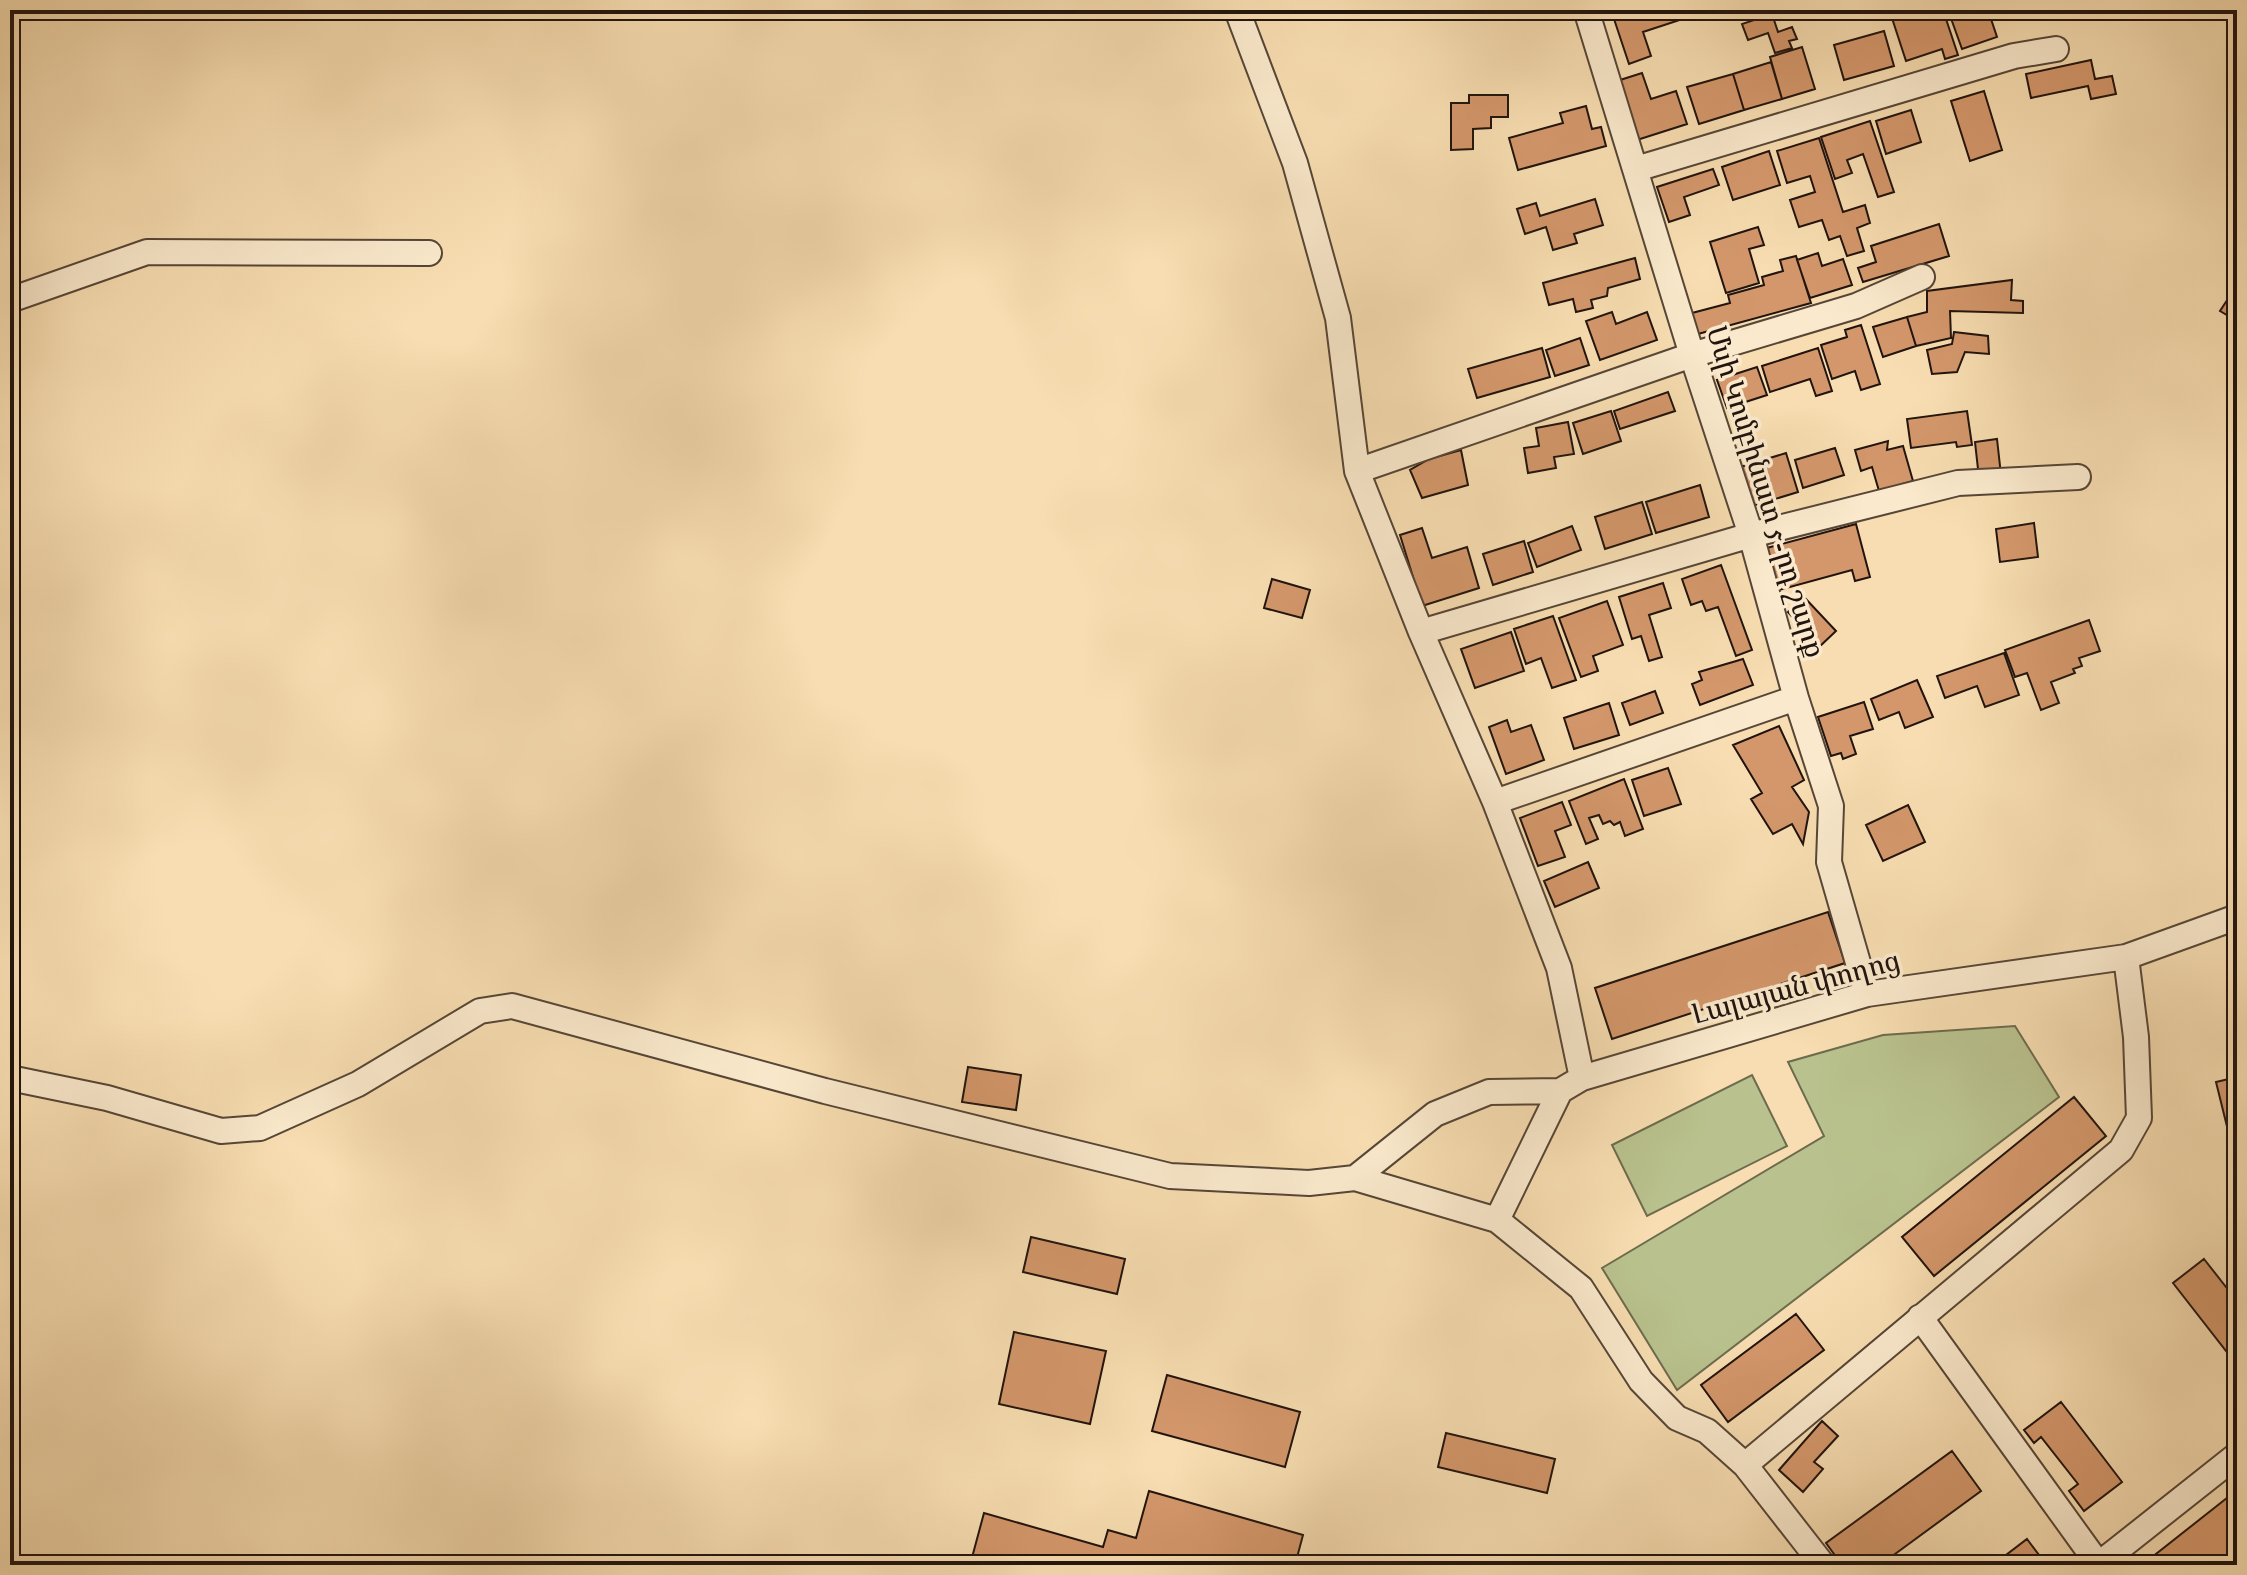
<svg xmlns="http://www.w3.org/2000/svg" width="2247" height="1575" font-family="'IM FELL DW Pica','Noto Serif Armenian',serif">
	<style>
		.green { fill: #b9c28e; stroke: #6d6b4e; stroke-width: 2 }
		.building { fill: #d3976b; stroke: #21140e; stroke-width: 2 }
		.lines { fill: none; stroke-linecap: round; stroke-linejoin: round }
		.minor-casing { stroke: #564637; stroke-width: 28 }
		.minor { stroke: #fae9cc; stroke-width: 24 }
		.labels { text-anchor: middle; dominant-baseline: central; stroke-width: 7; stroke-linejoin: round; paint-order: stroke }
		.street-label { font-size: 28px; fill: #21140e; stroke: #fae9cc }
	</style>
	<rect width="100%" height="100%" fill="#f7ddb1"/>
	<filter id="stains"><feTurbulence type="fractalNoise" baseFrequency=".0025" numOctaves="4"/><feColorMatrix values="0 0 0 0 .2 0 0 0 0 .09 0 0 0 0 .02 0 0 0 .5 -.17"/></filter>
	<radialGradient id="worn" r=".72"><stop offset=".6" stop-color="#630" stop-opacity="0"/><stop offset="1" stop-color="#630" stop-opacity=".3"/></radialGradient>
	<path class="green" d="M2015 1026 2059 1097 1677 1390 1602 1268 1824 1136 1788 1062 1883 1035Z
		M1752 1075 1787 1146 1647 1216 1612 1145Z"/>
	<path class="building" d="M1621 10H1686L1689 17 1643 32 1651 56 1629 64 1612 13Z
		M1707 10H1737L1710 19Z
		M1905 10H1943L1958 55 1945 59 1942 49 1906 61 1891 15Z
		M1948 10H1988L1997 37 1962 49Z
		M1772 14 1778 32 1792 27 1797 39 1789 41 1792 48 1775 53 1768 33 1748 40 1742 24Z
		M1884 31 1894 66 1844 80 1834 45Z
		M1802 47 1815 89 1782 99 1770 57Z
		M2091 60 2095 79 2112 76 2116 94 2091 99 2088 86 2031 98 2026 74Z
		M1771 62 1782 99 1744 110 1733 74Z
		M1642 73 1651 99 1676 91 1687 124 1637 140 1617 81Z
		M1733 74 1744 110 1699 124 1687 87Z
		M1984 91 2002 150 1970 161 1951 101Z
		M1469 95H1508V117H1491V128L1473 129V149L1451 150V103H1469Z
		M1586 106 1592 129 1601 127 1606 146 1518 170 1509 138 1563 123 1560 113Z
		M1911 110 1921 142 1886 154 1876 121Z
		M1870 121 1894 192 1878 197 1863 154 1847 160 1852 173 1835 179 1821 137Z
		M1819 138 1843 212 1865 205 1870 223 1857 228 1864 251 1847 256 1840 236 1829 240 1822 220 1799 227 1790 200 1815 192 1810 176 1787 183 1777 151Z
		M1769 151 1780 185 1733 200 1722 167Z
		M1713 169 1719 185 1684 197 1690 215 1669 222 1657 187Z
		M1595 199 1603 225 1574 234 1577 243 1553 250 1546 227 1525 234 1517 209 1536 203 1540 216Z
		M1939 224 1949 256 1863 282 1858 268 1876 262 1871 246Z
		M1758 227 1764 245 1749 249 1759 283 1726 293 1710 242Z
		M1818 253 1822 266 1843 259 1852 285 1810 298 1797 260Z
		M1796 256 1811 303 1698 334 1692 313 1730 303 1728 295 1764 285 1762 277 1783 271 1780 260Z
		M1635 258 1640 279 1608 288 1607 296 1591 300 1593 308 1576 312 1573 299 1549 305 1543 283Z
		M2012 280 2011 300 2023 301V313L1950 311 1951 338 1916 346 1907 317 1927 312V291Z
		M2237 285V321L2220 311Z
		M1612 312 1616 324 1647 312 1657 340 1600 360 1586 321Z
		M1907 317 1916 346 1883 357 1873 327Z
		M1861 325 1880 384 1861 390 1855 371 1832 379 1821 345 1847 337 1845 330Z
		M1954 332 1988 336 1989 354 1965 352 1957 372 1932 374 1927 350 1952 344Z
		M1580 338 1589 365 1555 376 1546 350Z
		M1542 348 1550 377 1477 398 1468 369Z
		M1818 348 1832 391 1816 396 1810 379 1770 392 1762 366Z
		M1757 367 1767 395 1727 408 1717 380Z
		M1668 392 1675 411 1620 429 1614 411Z
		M1611 411 1621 441 1583 454 1573 423Z
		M1967 411 1972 445 1957 447 1956 442 1911 448 1907 419Z
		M1568 422 1574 454 1554 457 1556 468 1528 473 1524 448 1539 446 1536 428Z
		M1997 439 2001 475 1979 478 1975 442Z
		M1888 441 1887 450 1903 446 1913 481 1879 491 1872 467 1861 471 1855 450Z
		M1835 448 1844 475 1803 488 1795 460Z
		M1461 450 1468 485 1422 498 1410 470 1429 459Z
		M1786 453 1798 492 1749 507 1737 468Z
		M1700 485 1709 517 1656 533 1646 502Z
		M1642 502 1652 534 1605 549 1595 517Z
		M2034 523 2038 557 2000 562 1996 529Z
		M1856 524 1870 577 1855 581 1852 570 1775 591 1763 549Z
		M1572 526 1581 550 1537 567 1528 543Z
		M1422 528 1432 558 1467 547 1479 588 1422 606 1400 535Z
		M1524 541 1533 572 1493 585 1483 554Z
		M1721 565 1752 650 1736 656 1718 607 1706 611 1702 601 1691 605 1682 579Z
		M1272 579 1310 590 1302 618 1264 608Z
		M1663 583 1671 608 1649 615 1662 657 1649 661 1641 636 1632 639 1619 597Z
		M1804 597 1836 631 1818 648 1813 643 1807 649 1799 640 1807 633 1788 612Z
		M1607 601 1623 645 1593 656 1598 671 1581 677 1559 618Z
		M1553 616 1576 680 1552 688 1541 658 1526 664 1514 629Z
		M2089 620 2100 651 2079 658 2082 666 2073 669 2075 673 2051 682 2059 703 2041 710 2027 673 2015 677 2005 650Z
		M1511 632 1524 671 1475 688 1461 649Z
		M2004 653 2019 695 1985 707 1977 686 1945 698 1937 676Z
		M1743 659 1753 685 1700 705 1692 684 1702 680 1699 672Z
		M1917 680 1933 717 1905 728 1899 712 1879 720 1871 699Z
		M1655 691 1663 713 1630 725 1622 703Z
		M1864 702 1873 729 1850 736 1856 754 1843 759 1841 753 1831 756 1818 717Z
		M1609 703 1619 735 1574 749 1564 718Z
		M1507 720 1511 732 1531 725 1544 760 1506 774 1489 727Z
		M1779 726 1804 780 1792 787 1809 812 1803 844 1792 824 1773 834 1751 799 1762 793 1733 745Z
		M1668 768 1681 804 1644 816 1632 780Z
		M1624 779 1643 829 1625 836 1620 822 1614 825 1610 821 1603 824 1599 815 1589 818 1598 839 1586 844 1569 801Z
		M1562 802 1571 825 1555 831 1565 857 1538 866 1520 818Z
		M1908 805 1925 842 1883 861 1866 825Z
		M1588 862 1599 888 1555 907 1544 881Z
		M1828 912 1845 963 1612 1039 1595 988Z
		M968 1067 1021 1075 1016 1110 962 1102Z
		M2237 1077V1167L2216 1082Z
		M2074 1097 2106 1136 1934 1276 1902 1237Z
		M1031 1237 1125 1259 1117 1294 1023 1272Z
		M2204 1259 2237 1301V1365L2173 1283Z
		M1796 1314 1824 1350 1728 1422 1701 1385Z
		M1014 1332 1106 1351 1090 1424 999 1404Z
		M1167 1375 1300 1412 1285 1467 1152 1431Z
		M2061 1402 2122 1482 2084 1511 2069 1491 2078 1484 2041 1437 2034 1443 2024 1430Z
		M1822 1421 1838 1436 1814 1462 1823 1469 1803 1492 1779 1470Z
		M1446 1433 1555 1459 1547 1493 1438 1467Z
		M1952 1451 1981 1491 1880 1565H1842L1826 1543Z
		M2237 1490V1553L2222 1565H2142Z
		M1149 1491 1303 1535 1295 1565H970L984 1513 1103 1547 1108 1530 1136 1538Z
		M2027 1539 2045 1563 1993 1565Z"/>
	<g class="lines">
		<g class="minor-casing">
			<path id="minor" d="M1237 10 1295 163 1338 318 1357 471 1421 632 1495 802 1559 968 1582 1078
				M1588 10V16L1692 355 1751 535 1796 698 1831 806 1829 862 1867 994
				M1636 169 2014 56 2056 49
				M10 300 147 252 429 253
				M1357 471 1692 355 1856 306 1922 277
				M1421 632 1751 535 1958 483 2078 477
				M1495 802 1796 698
				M10 1078 107 1098 221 1131 260 1128 358 1084 480 1011 512 1006 825 1091 1170 1176 1309 1183 1355 1178 1497 1220 1581 1288 1641 1381 1677 1418 1707 1431 1745 1465 1823 1565
				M1355 1178 1435 1114 1489 1092 1560 1091
				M1497 1220 1560 1091 1582 1078 1867 994 2126 957 2237 917
				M1920 1317 2091 1554 2093 1565
				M1745 1465 2121 1150 2139 1118 2136 1037 2126 957
				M2098 1565 2237 1455"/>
		</g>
		<use href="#minor" class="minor"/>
	</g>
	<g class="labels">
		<g class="street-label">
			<text transform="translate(1765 492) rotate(73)">Մսի Կոմբինատ 5-րդ շարք</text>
			<text transform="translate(1796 988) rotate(-15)">Լալայան փողոց</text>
		</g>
	</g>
	<rect width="2247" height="1575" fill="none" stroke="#f7ddb1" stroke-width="40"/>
	<rect x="12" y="12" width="2223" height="1551" fill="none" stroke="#21140e" stroke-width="4"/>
	<rect x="20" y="20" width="2207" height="1535" fill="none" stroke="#21140e" stroke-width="2"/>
	<rect width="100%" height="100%" filter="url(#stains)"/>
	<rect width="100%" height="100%" fill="url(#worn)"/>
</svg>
